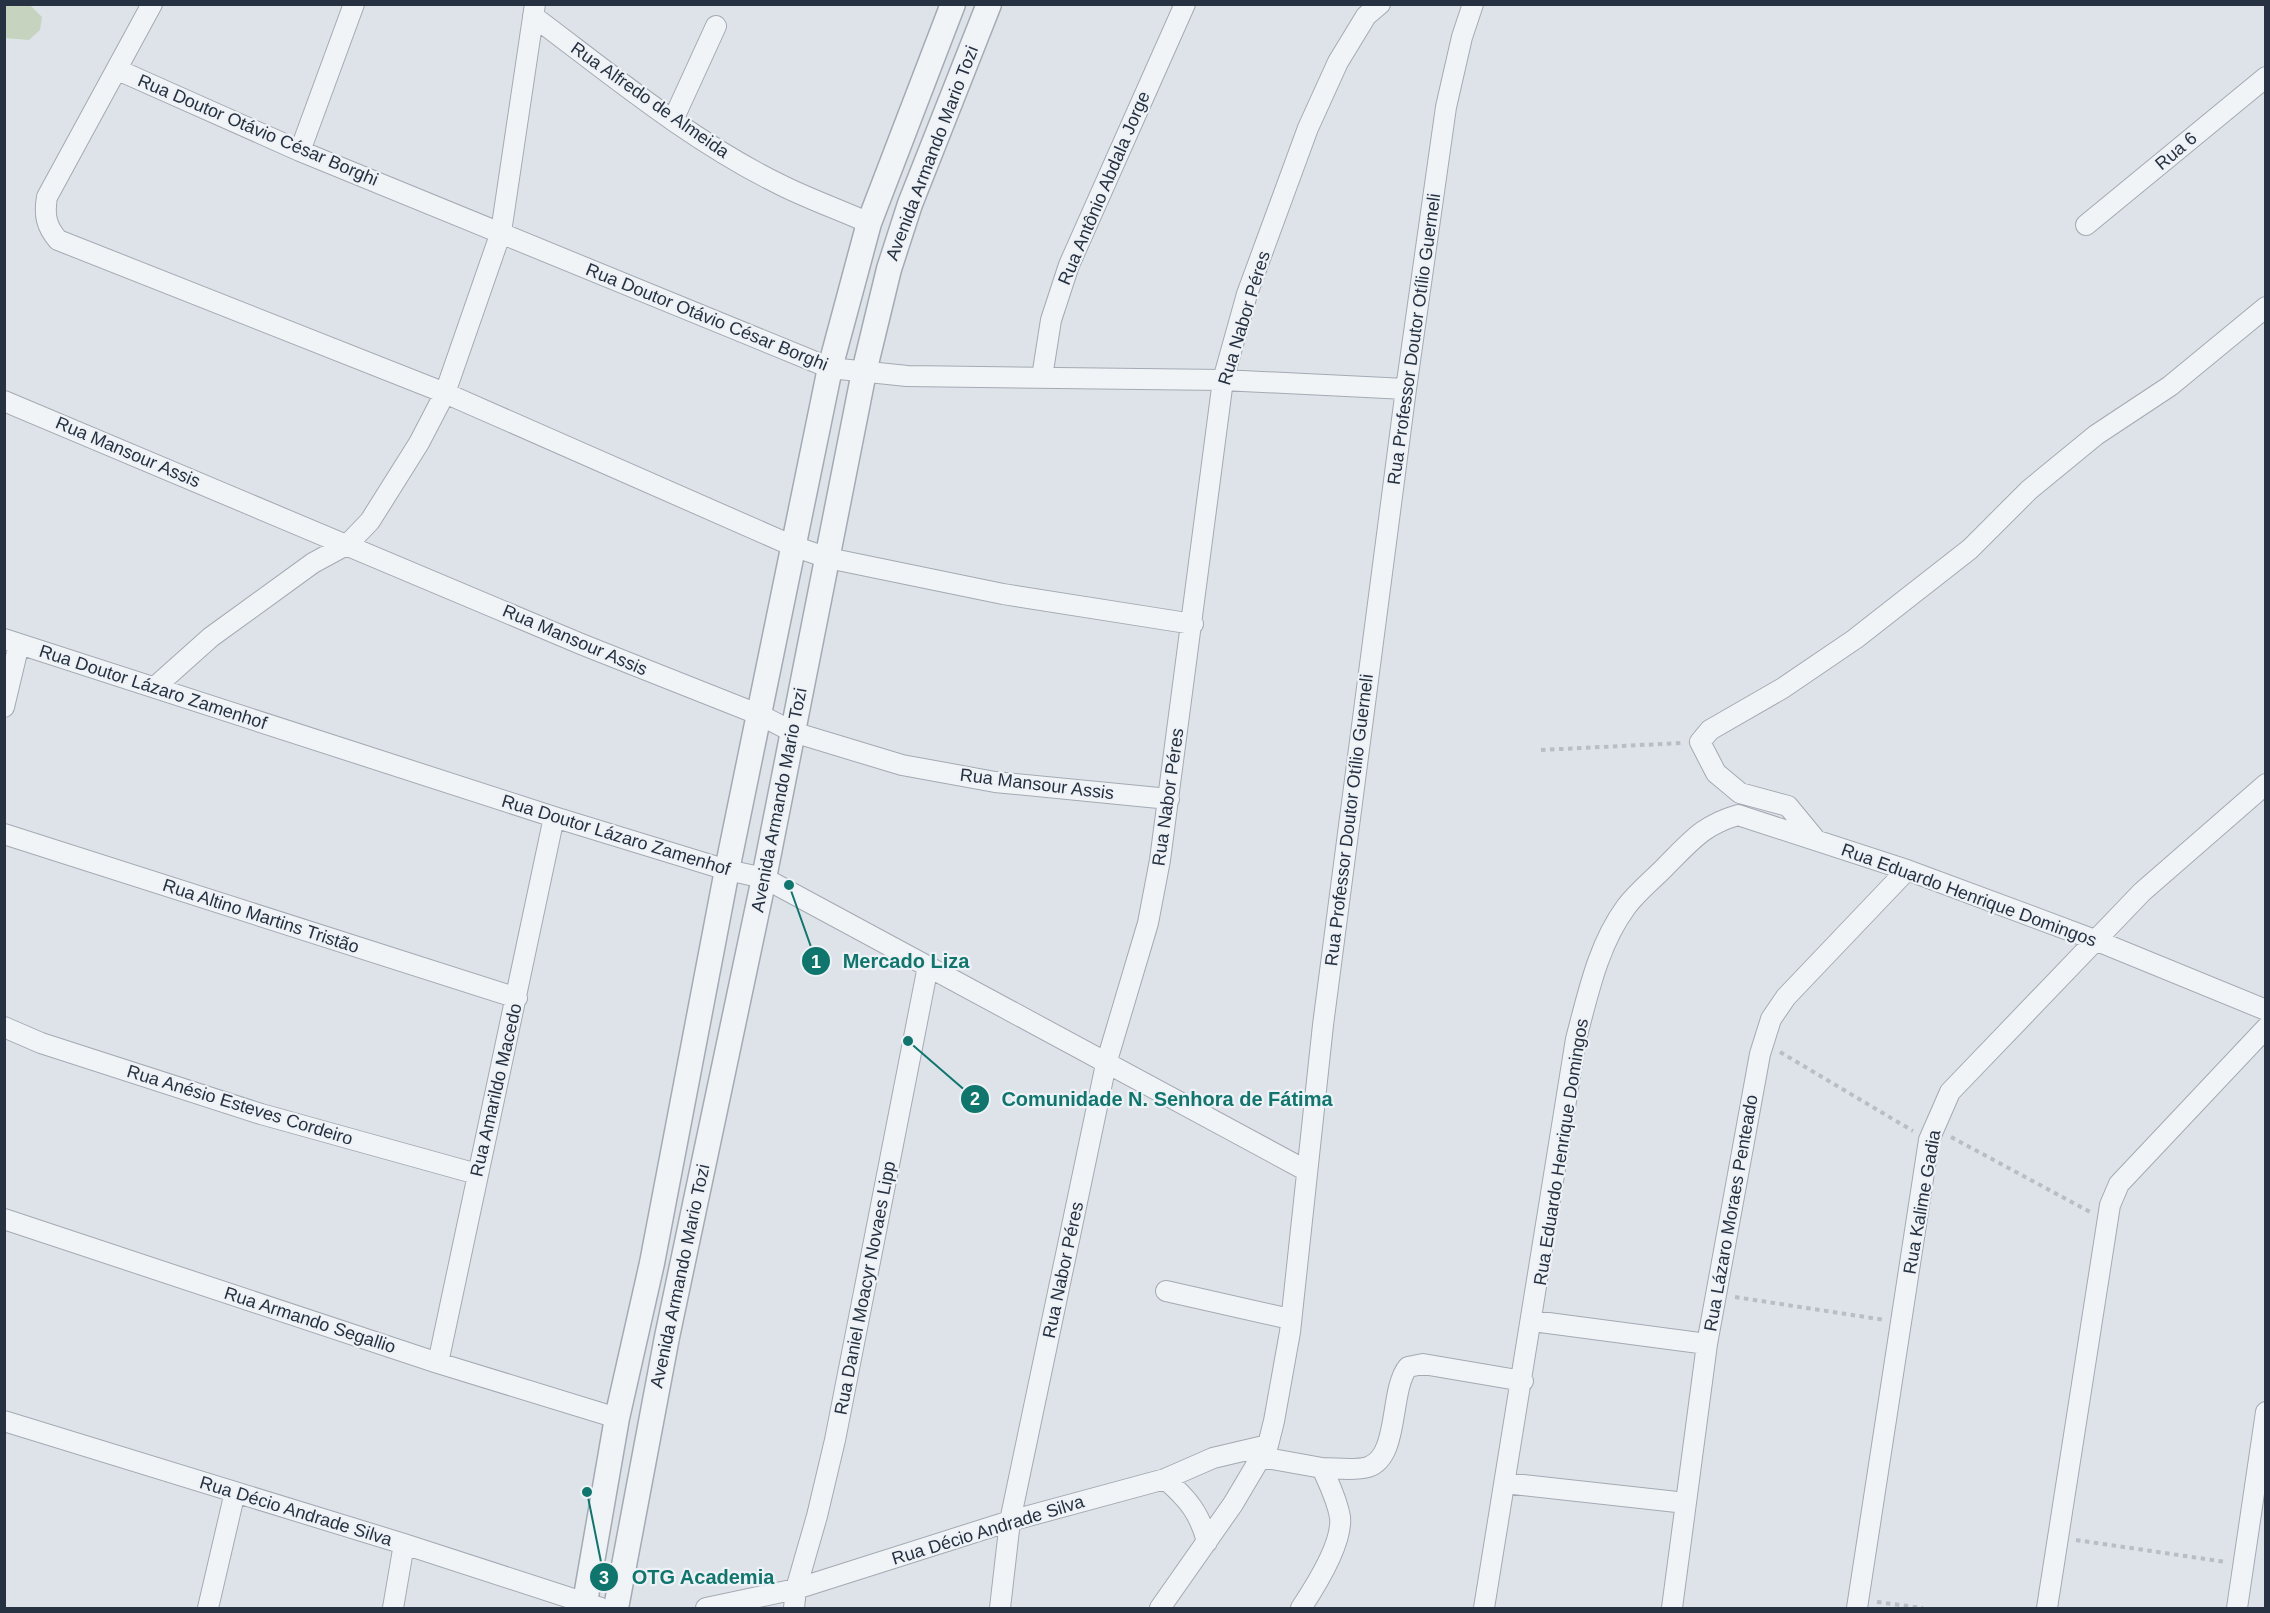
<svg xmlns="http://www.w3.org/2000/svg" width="2270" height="1613" font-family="Arial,sans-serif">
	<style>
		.green { fill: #c6d4bf }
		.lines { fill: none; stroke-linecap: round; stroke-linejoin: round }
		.minor-casing { stroke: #a3aab3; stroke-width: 22 }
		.tertiary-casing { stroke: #a3aab3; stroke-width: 27 }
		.path { stroke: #b8bec4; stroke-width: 4; stroke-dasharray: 4.5 4.5; stroke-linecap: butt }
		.minor { stroke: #f1f4f7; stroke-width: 20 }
		.tertiary { stroke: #f1f4f7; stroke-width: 24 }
		.labels { text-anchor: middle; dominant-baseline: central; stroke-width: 4.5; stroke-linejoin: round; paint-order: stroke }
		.street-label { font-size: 18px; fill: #263241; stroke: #eef2f6 }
		.leader { fill: none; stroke: #0f766e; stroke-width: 2 }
		.callout-dot { fill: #0f766e; stroke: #eef2f6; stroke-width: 2 }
		.mark-label { font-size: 18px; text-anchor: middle; font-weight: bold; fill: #fff }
		.callout-label { font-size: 20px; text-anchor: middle; font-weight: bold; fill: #0f766e; stroke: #eef2f6; stroke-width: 4.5; stroke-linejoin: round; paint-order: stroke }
	</style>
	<rect width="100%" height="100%" fill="#dee3e9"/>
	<path class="green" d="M4 5H30L42 17 40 30 29 40 5 38Z"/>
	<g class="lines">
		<g class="minor-casing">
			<path id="minor" d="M152 4 47 197C44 215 46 226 58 240L445 393 793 546 828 558 1003 594 1193 624
				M533 16C613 76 691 141 781 185 809 199 840 210 869 223
				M118 70 300 151 830 368 907 376 1223 380 1406 389
				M673 120 716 26
				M300 151 354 4
				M2086 225 2266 77
				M1042 377 1051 320 1069 265 1185 4
				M4 401 581 644 760 715 793 732 902 765 995 782 1169 799
				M4 639 554 817 727 870 764 878 1307 1171
				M155 687 211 637 313 563 348 544 370 521 419 443 445 393 501 232 535 4
				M4 707 19 644
				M4 834 517 998
				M1816 840 1788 806 1740 793 1716 773 1700 742 1710 730 1783 688 1855 639 1970 549 2029 490 2096 435 2170 386 2266 307
				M4 1027 41 1043 261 1114 477 1174
				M4 1219 438 1363 617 1418
				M1166 1291 1290 1319
				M1533 1321 1707 1344
				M438 1363 554 817
				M4 1421 404 1544 601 1608
				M1261 1457 1322 1468C1329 1484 1337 1499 1340 1517 1343 1543 1315 1587 1301 1608
				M1322 1468C1336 1468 1355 1471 1368 1467 1400 1457 1389 1390 1408 1367L1423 1364 1523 1381
				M1165 1479C1187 1498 1200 1513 1207 1542
				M1505 1483 1686 1503
				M208 1608 235 1492
				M393 1608 404 1544
				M706 1608 796 1589 1010 1521 1165 1479 1213 1458 1268 1445
				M794 1608 796 1589 817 1516 835 1440 928 966
				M1000 1608 1010 1521 1106 1064 1148 923 1160 860 1223 380 1247 294 1308 128 1338 62 1366 16 1380 4
				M1160 1608 1233 1504 1268 1445 1274 1421 1290 1332 1323 1025 1406 389 1446 107 1462 37 1473 4
				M1484 1608 1576 1039C1588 994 1598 945 1626 907 1638 891 1655 878 1668 864 1693 839 1704 825 1738 815L1907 870 2095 940 2266 1010
				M1672 1608 1707 1344 1760 1054 1771 1019 1786 997 1907 870
				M1857 1608 1929 1140 1950 1092 2142 892 2266 784
				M2047 1608 2110 1205 2119 1184 2266 1028
				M2237 1608 2266 1412"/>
		</g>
		<g class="tertiary-casing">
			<path id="tertiary" d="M584 1608 617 1418 652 1263 727 870 830 368 869 223 953 4
				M616 1608 667 1337 764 878 864 372 889 269 910 204 989 4"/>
		</g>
		<path class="path" d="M1541 750 1682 743
			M1780 1052 1913 1131
			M1951 1137 2092 1213
			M1735 1297 1885 1320
			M2076 1540 2226 1562
			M1877 1602 1923 1608"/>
		<use href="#minor" class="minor"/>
		<use href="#tertiary" class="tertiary"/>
	</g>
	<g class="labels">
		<g class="street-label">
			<text transform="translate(650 100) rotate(35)">Rua Alfredo de Almeida</text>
			<text transform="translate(258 130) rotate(23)">Rua Doutor Otávio César Borghi</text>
			<text transform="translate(2176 151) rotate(-40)">Rua 6</text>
			<text transform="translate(932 153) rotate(-69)">Avenida Armando Mario Tozi</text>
			<text transform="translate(1104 188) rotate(-67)">Rua Antônio Abdala Jorge</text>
			<text transform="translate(707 317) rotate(22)">Rua Doutor Otávio César Borghi</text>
			<text transform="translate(1244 318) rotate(-73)">Rua Nabor Péres</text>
			<text transform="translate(1414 339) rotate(-82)">Rua Professor Doutor Otílio Guerneli</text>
			<text transform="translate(128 452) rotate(23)">Rua Mansour Assis</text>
			<text transform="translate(575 640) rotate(23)">Rua Mansour Assis</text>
			<text transform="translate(153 687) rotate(18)">Rua Doutor Lázaro Zamenhof</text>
			<text transform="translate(1037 784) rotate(7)">Rua Mansour Assis</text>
			<text transform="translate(1168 797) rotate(-82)">Rua Nabor Péres</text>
			<text transform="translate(779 800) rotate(-79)">Avenida Armando Mario Tozi</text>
			<text transform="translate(1349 820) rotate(-83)">Rua Professor Doutor Otílio Guerneli</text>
			<text transform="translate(616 835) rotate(17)">Rua Doutor Lázaro Zamenhof</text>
			<text transform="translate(1969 895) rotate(20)">Rua Eduardo Henrique Domingos</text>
			<text transform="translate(261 916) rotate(18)">Rua Altino Martins Tristão</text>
			<text transform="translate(496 1090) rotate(-77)">Rua Amarildo Macedo</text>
			<text transform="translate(240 1105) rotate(17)">Rua Anésio Esteves Cordeiro</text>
			<text transform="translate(1561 1152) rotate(-81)">Rua Eduardo Henrique Domingos</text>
			<text transform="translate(1922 1202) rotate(-80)">Rua Kalime Gadia</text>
			<text transform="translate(1731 1213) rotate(-80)">Rua Lázaro Moraes Penteado</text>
			<text transform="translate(1063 1270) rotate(-78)">Rua Nabor Péres</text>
			<text transform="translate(680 1276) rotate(-78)">Avenida Armando Mario Tozi</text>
			<text transform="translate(865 1288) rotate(-79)">Rua Daniel Moacyr Novaes Lipp</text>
			<text transform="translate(310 1320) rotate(18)">Rua Armando Segallio</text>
			<text transform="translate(296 1511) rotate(17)">Rua Décio Andrade Silva</text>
			<text transform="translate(988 1530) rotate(-17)">Rua Décio Andrade Silva</text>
		</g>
	</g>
	<path class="leader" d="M789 885L816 961M908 1041L975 1099M587 1492L604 1577"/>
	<g class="callout-dot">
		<circle cx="789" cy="885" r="6"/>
		<circle cx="908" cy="1041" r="6"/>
		<circle cx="587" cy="1492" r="6"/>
		<circle cx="816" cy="961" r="15"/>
		<circle cx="975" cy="1099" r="15"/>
		<circle cx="604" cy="1577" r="15"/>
	</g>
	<g class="mark-label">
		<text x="816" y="968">1</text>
		<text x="975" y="1105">2</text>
		<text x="604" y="1584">3</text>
	</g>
	<g class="callout-label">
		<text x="906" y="968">Mercado Liza</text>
		<text x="1167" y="1106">Comunidade N. Senhora de Fátima</text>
		<text x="703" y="1584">OTG Academia</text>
	</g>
	<rect width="2270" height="1613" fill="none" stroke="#263241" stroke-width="12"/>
</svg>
